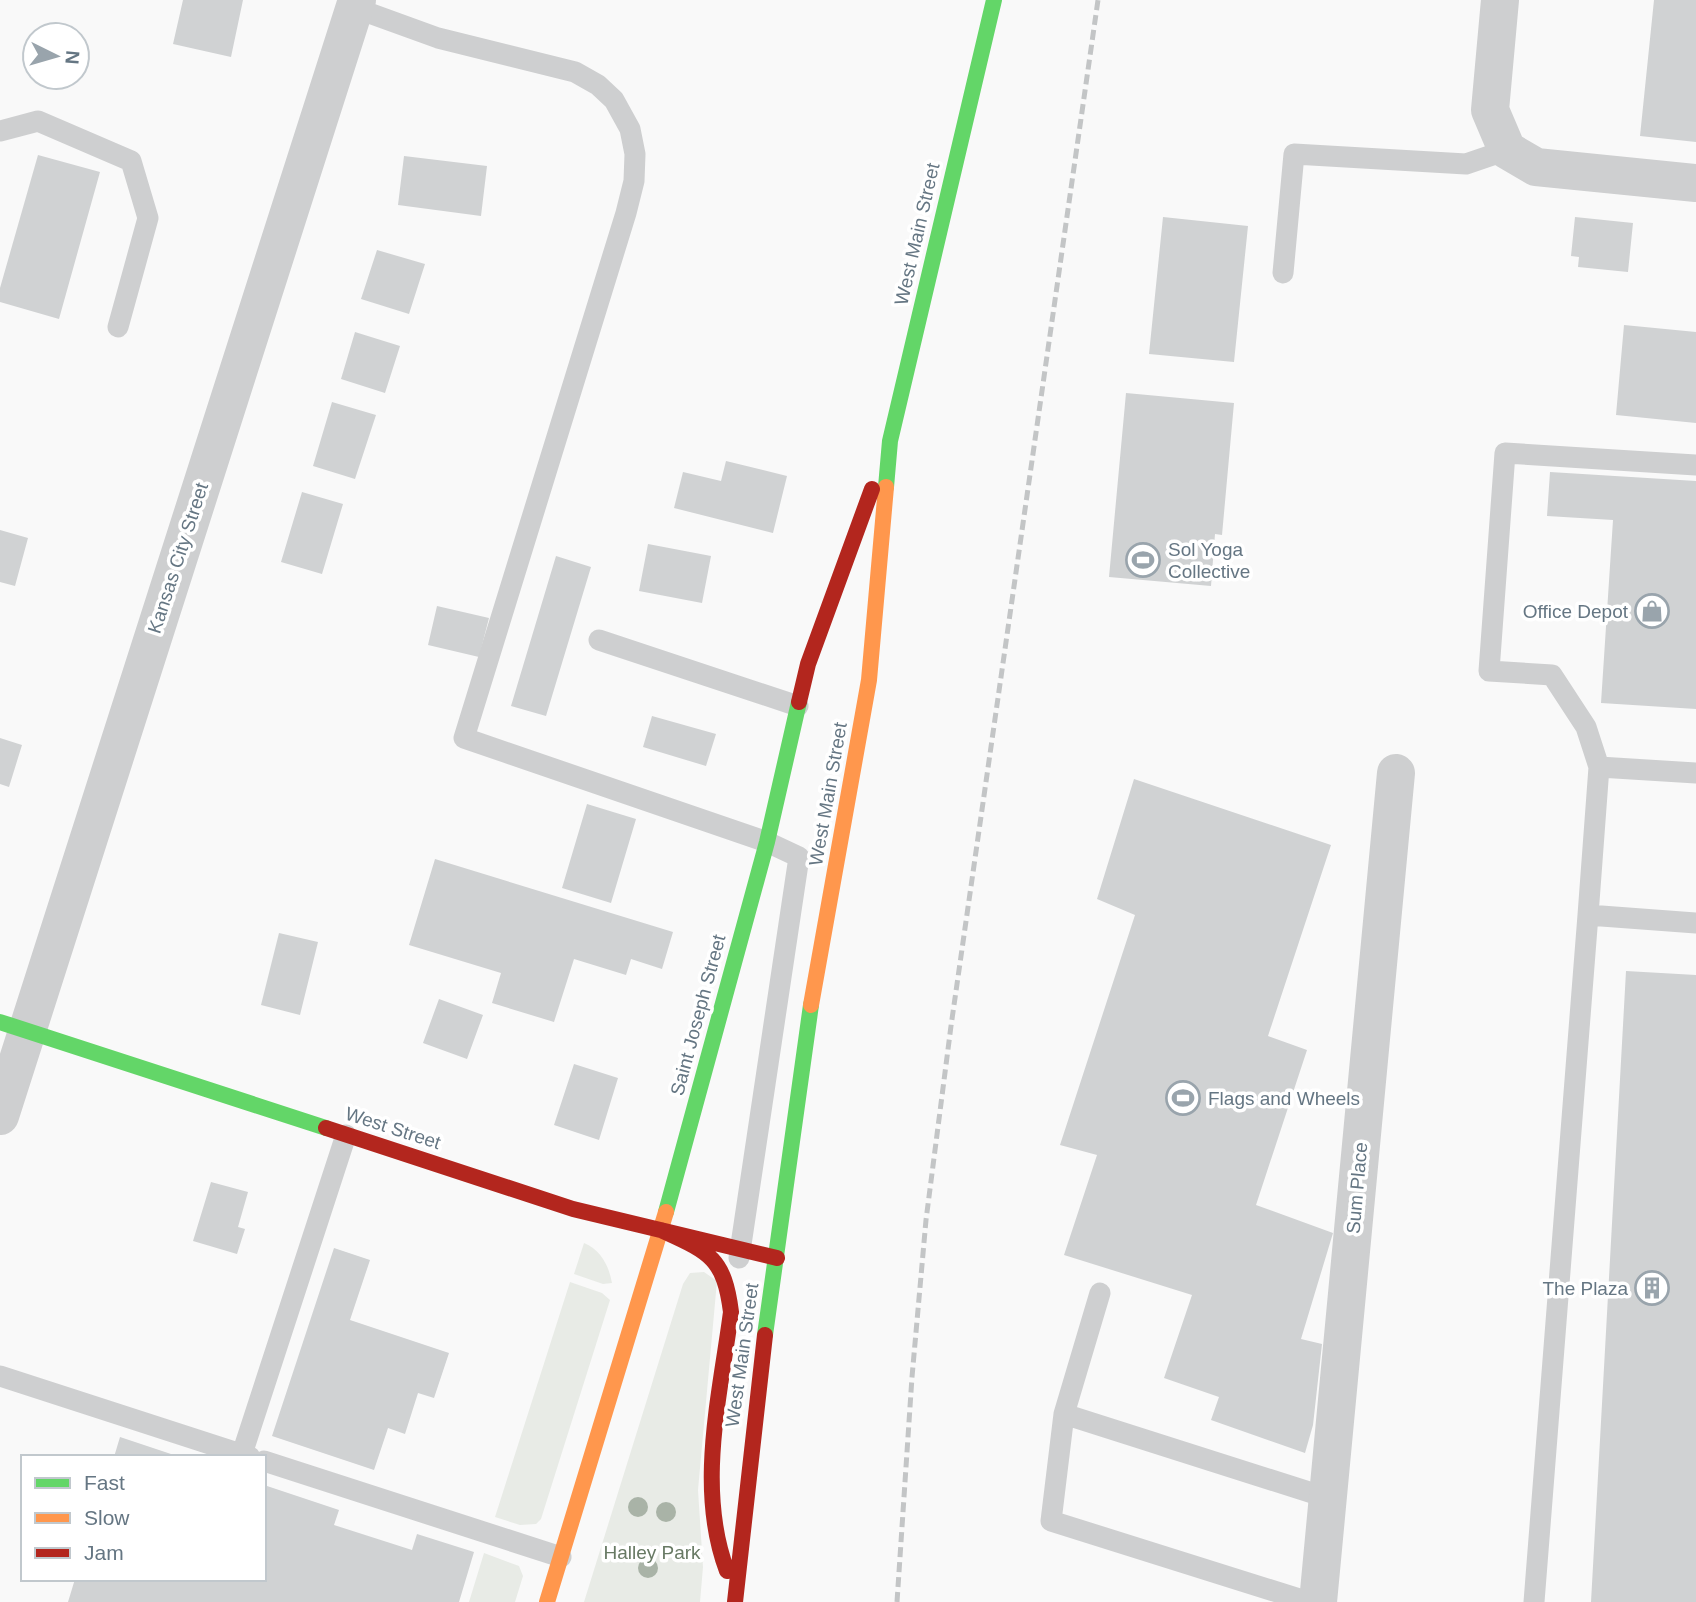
<svg xmlns="http://www.w3.org/2000/svg" width="1696" height="1602" font-family="Arial,sans-serif">
	<style>
		.green { fill: #e8ebe6 }
		.building { fill: #d0d2d3 }
		.lines { fill: none; stroke-linecap: round; stroke-linejoin: round }
		.lane { stroke: #cecfd0; stroke-width: 21 }
		.street { stroke: #cecfd0; stroke-width: 38 }
		.fast { stroke: #63d668; stroke-width: 16 }
		.slow { stroke: #ff974d; stroke-width: 16 }
		.jam { stroke: #b3261e; stroke-width: 16 }
		.rail { stroke: #c3c5c6; stroke-width: 5; stroke-dasharray: 10 5; stroke-linecap: butt }
		.tree { fill: #a9b3a7 }
		.labels { text-anchor: middle; dominant-baseline: central; stroke-width: 7; stroke-linejoin: round; paint-order: stroke }
		.street-label { font-size: 19px; fill: #657683; stroke: #fff }
		.poi-label { font-size: 19px; fill: #657683; stroke: #fff; text-anchor: start }
		.park-label { font-size: 19px; fill: #687a64; stroke: #fff }
	</style>
	<rect width="100%" height="100%" fill="#f9f9f9"/>
	<path class="green" d="M584 1243C601 1250 609 1266 612 1283L603 1284 574 1274Z
		M704 1272 717 1281 698 1490 703 1567 700 1602H584L683 1284 690 1273Z
		M570 1282 602 1293 610 1300 541 1519 536 1524 520 1525 495 1517Z
		M484 1553 519 1566 523 1576 515 1602H469Z"/>
	<path class="building" d="M183 0H243L231 57 173 44Z
		M1654 0H1696V142L1640 136Z
		M38 155 100 172 59 319 0 302V288Z
		M404 156 487 166 481 216 398 205Z
		M1163 217 1248 226 1234 362 1149 354Z
		M1575 217 1633 223 1628 272 1578 267 1579 257 1571 256Z
		M377 250 425 264 409 314 361 299Z
		M1624 325 1696 332V423L1616 415Z
		M355 332 400 346 385 393 341 379Z
		M1126 393 1234 403 1222 535 1215 534 1211 586 1109 577Z
		M332 402 376 415 355 479 313 466Z
		M726 461 787 476 773 533 674 508 683 472 721 481Z
		M1550 472 1696 481V709L1601 703 1613 520 1547 516Z
		M302 492 343 504 322 574 281 562Z
		M0 530 28 538 15 586 0 582Z
		M648 544 711 556 702 603 639 591Z
		M556 556 591 567 546 716 511 706Z
		M437 606 489 618 479 657 428 645Z
		M652 716 716 734 706 766 643 747Z
		M0 738 22 745 9 787 0 784Z
		M1134 779 1331 845 1268 1036 1307 1050 1256 1205 1333 1233 1301 1339 1322 1344 1313 1425 1305 1453 1211 1420 1219 1397 1164 1378 1192 1295 1064 1255 1097 1155 1060 1145 1135 915 1097 899Z
		M587 804 636 819 611 903 562 888Z
		M435 859 673 932 662 969 631 959 626 975 574 959 554 1022 492 1003 501 973 409 945Z
		M279 933 318 942 300 1015 261 1005Z
		M1626 971 1696 975V1602H1591Z
		M439 999 483 1015 467 1059 423 1043Z
		M574 1064 618 1078 599 1140 554 1125Z
		M211 1182 248 1192 238 1227 245 1229 237 1254 193 1241Z
		M334 1248 370 1260 350 1320 449 1353 434 1398 418 1393 405 1434 388 1428 374 1470 272 1436Z
		M120 1437 177 1456V1457H114Z
		M264 1485 339 1510 334 1525 412 1550 417 1534 474 1552 459 1602H68L75 1579H264Z"/>
	<g class="lines">
		<path class="lane" d="M355 8 438 38 575 72 598 85 614 100 630 129 635 154 634 181 626 213 464 738 767 842 799 857 739 1258
			M0 131 38 121 131 161 148 218 118 327
			M1283 273 1294 154 1466 164 1507 150
			M599 640 798 706
			M1599 767 1586 727 1552 675 1489 671 1505 453 1696 465
			M1588 915 1599 767 1696 773
			M0 1376 250 1457
			M1064 1414 1100 1293
			M242 1454 346 1135
			M264 1461 561 1557
			M1309 1602 1051 1521 1064 1414 1328 1498
			M1534 1602 1588 915 1696 923"/>
		<path class="street" d="M1500 0 1490 110 1507 150 1536 167 1696 183
			M0 1116 357 0
			M1318 1602 1396 773"/>
		<path class="fast" d="M886 487 890 441 994 0
			M0 1022 326 1128
			M666 1212 767 842 799 702
			M765 1335 811 1005"/>
		<path class="slow" d="M811 1005 869 680 886 487
			M547 1602 666 1212"/>
		<path class="jam" d="M799 702 808 664 872 489
			M326 1128 573 1209 777 1258
			M661 1230C709 1252 724 1257 731 1312 720 1396 696 1489 727 1571
			M735 1602 765 1335"/>
		<path class="rail" d="M897 1602 912 1377 926 1220 951 1026 1098 0"/>
	</g>
	<g class="tree">
		<circle cx="638" cy="1507" r="10"/>
		<circle cx="666" cy="1512" r="10"/>
		<circle cx="648" cy="1568" r="10"/>
	</g>
	<defs>
		<g id="stadium-ring" transform="scale(1.75)"><circle r="9.5" fill="#fff" stroke="#99a4ac" stroke-width="1.5"/><path d="M0-5a6.5 5 0 1 0 0 10a6.5 5 0 1 0 0-10ZM-3.5-1.8h7v3.6h-7Z" fill="#99a4ac"/></g>
		<g id="shop-ring" transform="scale(1.75)"><circle r="9.5" fill="#fff" stroke="#99a4ac" stroke-width="1.5"/><path d="M-5-2.5h2.3a2.7 3.5 0 0 1 5.4 0H5L5.5 6h-11ZM-1.5-2.5h3a1.5 2.3 0 0 0-3 0Z" fill="#99a4ac"/></g>
		<g id="building-ring" transform="scale(1.75)"><circle r="9.5" fill="#fff" stroke="#99a4ac" stroke-width="1.5"/><path d="M-4-6H4V6H1V3H-1V6H-4ZM-2.5-4.3h1.7v1.8h-1.7ZM.8-4.3h1.7v1.8H.8ZM-2.5-1h1.7V.8h-1.7ZM.8-1h1.7V.8H.8Z" fill="#99a4ac"/></g>
	</defs>
	<g fill-rule="evenodd">
		<use href="#stadium-ring" x="1143" y="560"/>
		<use href="#shop-ring" x="1652" y="611"/>
		<use href="#stadium-ring" x="1183" y="1098"/>
		<use href="#building-ring" x="1652" y="1288"/>
	</g>
	<g class="labels">
		<g class="street-label">
			<text transform="translate(917 234) rotate(-77)">West Main Street</text>
			<text transform="translate(178 558) rotate(-72)">Kansas City Street</text>
			<text transform="translate(828 794) rotate(-80)">West Main Street</text>
			<text transform="translate(698 1015) rotate(-75)">Saint Joseph Street</text>
			<text transform="translate(393 1128) rotate(18)">West Street</text>
			<text transform="translate(1357 1188) rotate(-85)">Sum Place</text>
			<text transform="translate(742 1355) rotate(-82)">West Main Street</text>
		</g>
		<g class="poi-label">
			<text x="1168" y="549">Sol Yoga<tspan x="1168" dy="22">Collective</tspan></text>
			<text x="1628" y="611" text-anchor="end">Office Depot</text>
			<text x="1208" y="1098">Flags and Wheels</text>
			<text x="1628" y="1288" text-anchor="end">The Plaza</text>
		</g>
		<g class="park-label">
			<text x="652" y="1552">Halley Park</text>
		</g>
	</g>
	<rect x="21" y="1455" width="245" height="126" fill="#ffffff" stroke="#c1c8cd" stroke-width="2"/>
	<rect x="35" y="1478" width="35" height="10" fill="#63d668" stroke="#c1c8cd" stroke-width="2"/>
	<text x="84" y="1490" font-size="21" fill="#657683">Fast</text>
	<rect x="35" y="1513" width="35" height="10" fill="#ff974d" stroke="#c1c8cd" stroke-width="2"/>
	<text x="84" y="1525" font-size="21" fill="#657683">Slow</text>
	<rect x="35" y="1548" width="35" height="10" fill="#b3261e" stroke="#c1c8cd" stroke-width="2"/>
	<text x="84" y="1560" font-size="21" fill="#657683">Jam</text>
	<g transform="translate(56 56) rotate(95)"><circle r="33" fill="#ffffff" stroke="#c1c8cd" stroke-width="2"/>
	<path d="M0-5L12 26L0 18L-12 26Z" fill="#99a4ac"/>
	<text y="-10" font-size="19" font-weight="bold" text-anchor="middle" fill="#657683">N</text>
	</g>
</svg>
